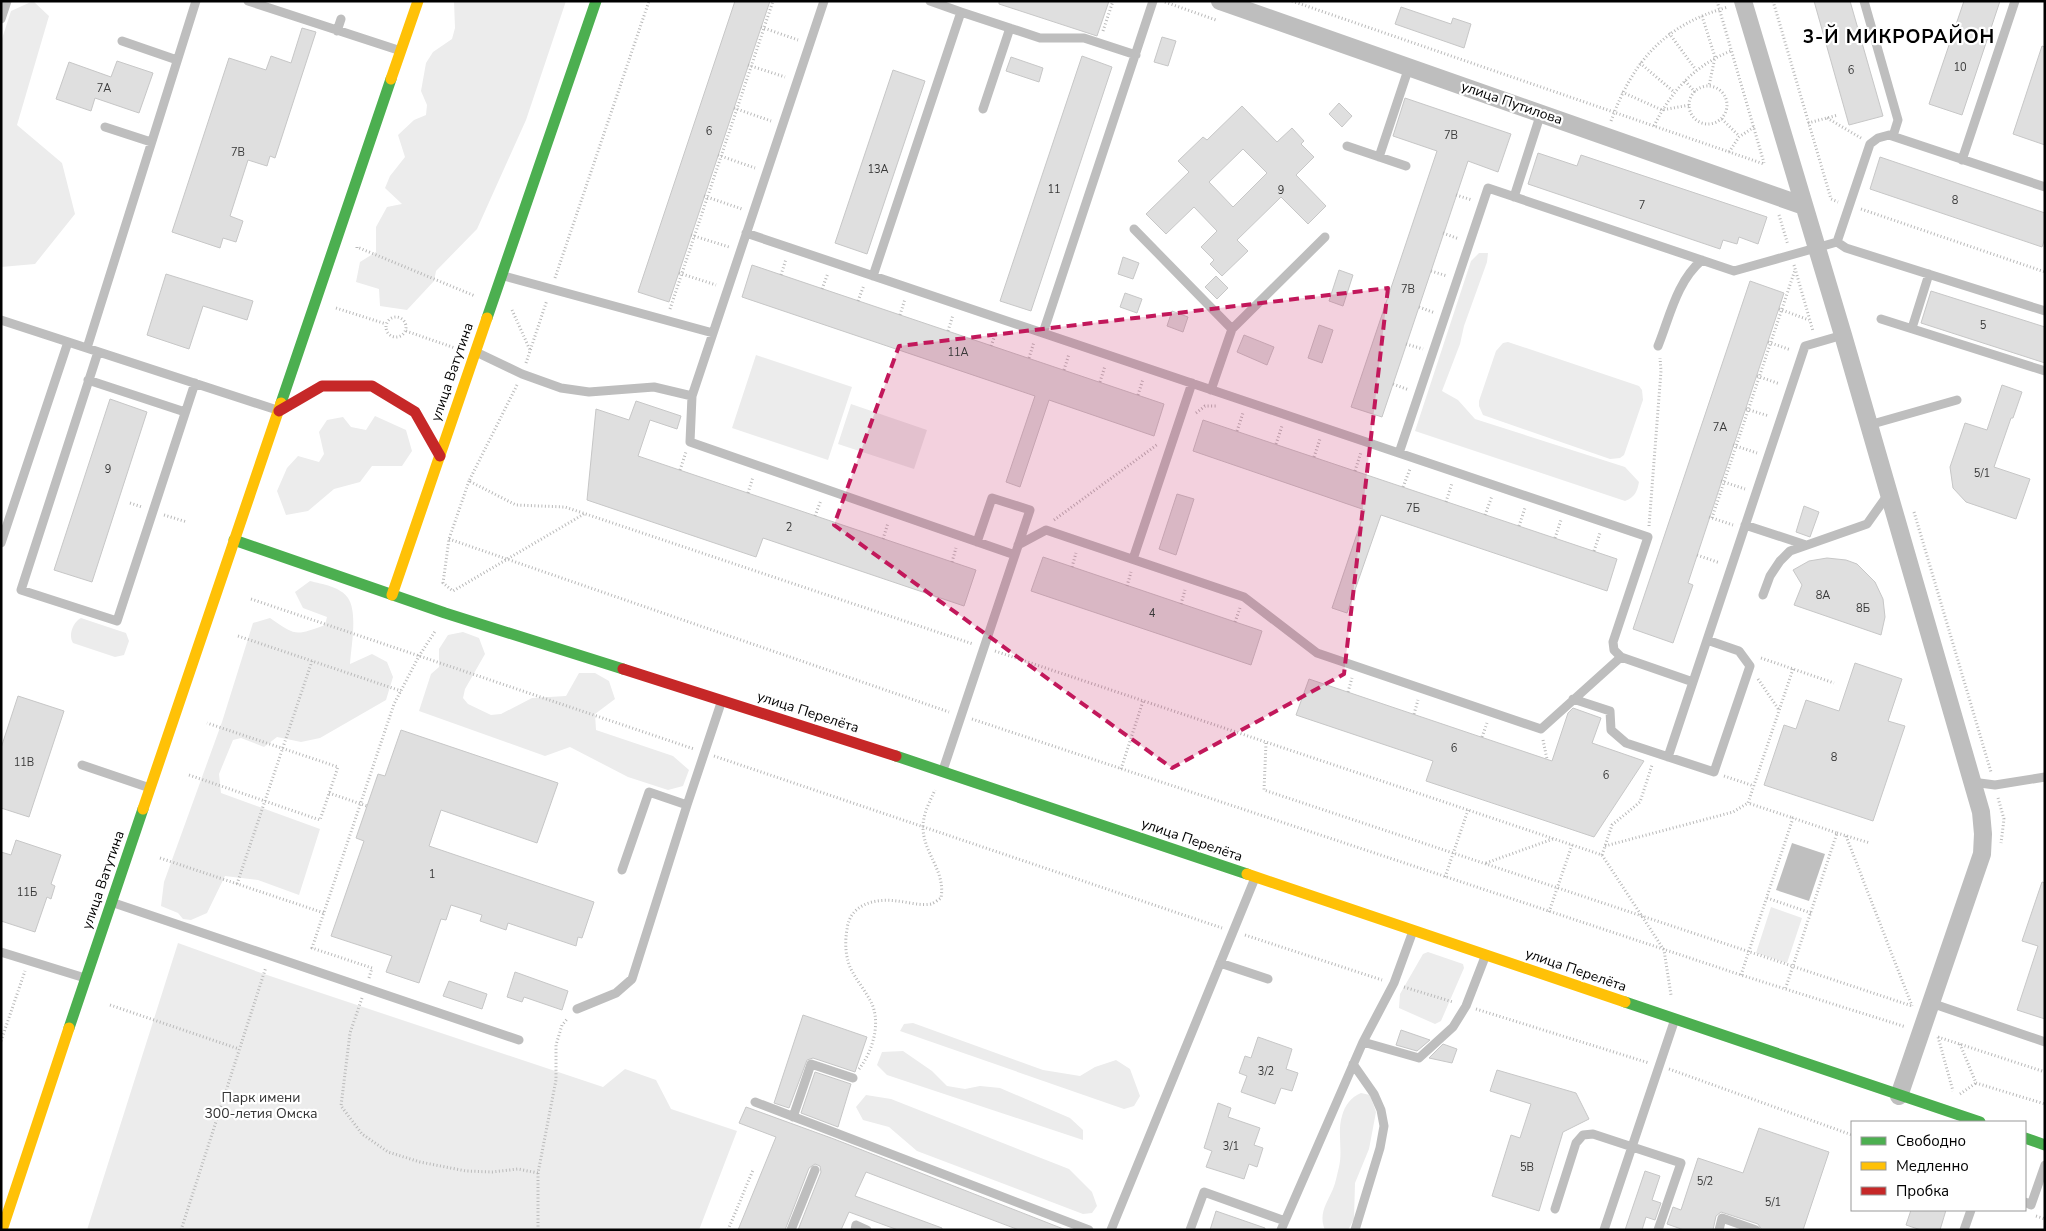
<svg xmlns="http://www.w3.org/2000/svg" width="2046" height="1231" font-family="'Nunito Sans',sans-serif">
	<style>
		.green { fill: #ececec }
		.water { fill: #bfbfbf }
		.building { fill: #dfdfdf; stroke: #c7c7c7; fill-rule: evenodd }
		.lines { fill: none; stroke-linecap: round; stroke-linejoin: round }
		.path { stroke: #b9b9b9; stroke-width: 3; stroke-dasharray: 1 2.5; stroke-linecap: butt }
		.lane { stroke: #bebebe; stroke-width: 9 }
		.street { stroke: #bebebe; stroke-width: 18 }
		.fast { stroke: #4caf50; stroke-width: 11 }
		.slow { stroke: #ffc107; stroke-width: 11 }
		.jam { stroke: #c62828; stroke-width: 11 }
		.marked { fill: #c2185b; fill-opacity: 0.2; stroke: #c2185b; stroke-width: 4; stroke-dasharray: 10 6; stroke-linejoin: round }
		.labels { text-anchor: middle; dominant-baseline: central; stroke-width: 4.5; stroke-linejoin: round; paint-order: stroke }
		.number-label { font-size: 11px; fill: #383838 }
		.street-label { font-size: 14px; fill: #000; stroke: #fff }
		.park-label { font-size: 14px; fill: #333; stroke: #fff }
		.district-label { font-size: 19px; font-weight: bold; letter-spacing: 1px; fill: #000; stroke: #fff }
	</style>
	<rect width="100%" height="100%" fill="#fff"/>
	<path class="green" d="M33 1 49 16 17 125 62 163 75 214 35 264 1 267V42L11 11Z
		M454 1H566L526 120 477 229 436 271 434 281 407 310 380 306 379 289 356 282 360 262 376 252V227L387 207 402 204 385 188 390 176 405 157 398 135 414 120 426 115 427 105 421 91 426 63 433 52 452 39 455 28Z
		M1479 253H1488L1487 262 1464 326 1460 344 1442 391 1458 400 1475 419 1625 467 1639 482C1637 492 1635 497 1625 501L1415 431 1471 261Z
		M1508 342 1639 386 1642 390 1643 400 1624 455 1620 458 1610 459 1483 415 1479 406V401L1496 351 1503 343Z
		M756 355 852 387 828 460 732 428Z
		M851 404 927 430 914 469 838 444Z
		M375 416 406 430 412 451 402 466H372L360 482 334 489 308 511 286 515 277 491 287 468 298 456 319 462 324 454 319 432 327 420 343 417 351 427 366 430Z
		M310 581C322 584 341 587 348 598 358 613 351 647 350 664L372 654 387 662 393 677 386 700 320 738 301 742 277 737 264 747 241 738 233 740 219 774 221 793 320 829 299 895 258 880 225 876 207 913 191 920 183 919 178 913 161 906 164 882 222 722 253 623 270 618C296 636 295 636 325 625L327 617 303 608 295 592Z
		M81 618 126 633 129 641 124 655 115 657 73 643C68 635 73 622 81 618Z
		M463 632 479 638 485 654 465 689 463 698 468 704 491 715 501 714 532 698 566 696 579 673H595L609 681 615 699 595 714 596 730 673 756 689 770 683 786 668 790 628 777 570 747 545 756 419 711 431 674 439 667V649L448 635Z
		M1771 907 1802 918 1787 963 1756 953Z
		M178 943 264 974 603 1087 625 1069 656 1080 671 1109 737 1131 699 1230H87Z
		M1428 952 1463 964 1464 968 1441 1021 1435 1024 1399 1008 1400 994 1423 954Z
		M913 1023 1043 1070 1080 1076 1095 1067 1116 1060 1130 1069 1140 1096 1134 1106 1124 1109 900 1031 904 1024Z
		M903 1051 932 1071 947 1086 965 1089 980 1086 1000 1088 1070 1118 1083 1130V1140L887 1075 877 1065 882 1052Z
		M1361 1093 1370 1095 1376 1112 1369 1149 1355 1183 1354 1219 1348 1230H1325C1318 1214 1327 1203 1333 1189 1336 1182 1337 1174 1339 1167 1343 1150 1337 1132 1342 1116 1345 1105 1351 1097 1361 1093Z
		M866 1095 891 1099 1069 1169 1092 1192 1097 1206 1092 1213 1083 1214 917 1151 889 1127 863 1120 856 1107Z"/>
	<path class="water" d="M1792 843 1825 854 1809 901 1776 890Z"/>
	<path class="building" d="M735 1H770L669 302 638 292Z
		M999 1H1109L1097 36 999 4Z
		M1814 1H1850L1883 116 1849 125Z
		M1964 1H2000L1962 115 1929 104Z
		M1401 7 1451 24 1453 18 1471 24 1464 48 1395 24Z
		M302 28 316 32 275 158 270 156 267 166 248 160 230 216 243 221 236 242 223 238 220 248 172 232 229 58 266 70 271 56 291 63Z
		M1162 37 1176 41 1168 66 1154 62Z
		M2042 46 2045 47V145L2013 134Z
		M1082 56 1112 67 1031 311 1000 301Z
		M1011 57 1043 68 1039 82 1006 71Z
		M117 61 153 73 139 113 95 98 91 111 56 99 69 62 111 77Z
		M893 70 925 81 867 254 835 243Z
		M1405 98 1511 134 1498 172 1468 161 1382 417 1351 407 1437 151 1393 136Z
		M1339 103 1352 116 1342 127 1329 114Z
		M1242 106 1277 142 1292 128 1304 141 1301 144 1314 157 1296 175 1326 206 1308 224 1281 197 1237 240 1248 251 1222 276 1210 264 1214 260 1201 247 1217 231 1194 207 1166 234 1146 214 1189 172 1178 161 1203 137 1207 140ZM1243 149 1267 173 1233 207 1209 182Z
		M1538 153 1577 166 1581 155 1767 217 1758 244 1739 237 1737 244 1723 240 1720 249 1528 184Z
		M1880 157 2045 213V238L2042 247 1870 189Z
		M1123 257 1139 263 1133 279 1118 274Z
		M752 265 1164 404 1154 436 1049 400 1020 487 1006 482 1035 396 742 297Z
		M1339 270 1353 275 1343 306 1329 301Z
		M166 274 253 301 247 320 203 306 189 349 147 335Z
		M1216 276 1228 288 1217 299 1205 287Z
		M1750 281 1784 293 1688 583 1693 585 1673 643 1633 629Z
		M1931 291 2045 327V363L1921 323Z
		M1125 293 1142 299 1137 313 1120 307Z
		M1172 311 1188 317 1183 332 1167 326Z
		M1319 325 1333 330 1322 363 1308 358Z
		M1244 335 1274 347 1267 365 1237 352Z
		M2002 385 2022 392 2013 418H2011L1994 467 2030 479 2016 519 1966 502 1953 488 1950 467 1965 423 1987 430Z
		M110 399 147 412 92 582 54 570Z
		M636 401 681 416 677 429 650 420 638 456 976 570 964 606 763 538 756 557 587 500 596 409 629 420Z
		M1203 420 1617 559 1607 591 1381 515 1347 613 1332 608 1365 510 1193 451Z
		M1177 494 1194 499 1176 555 1159 549Z
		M1804 506 1819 512 1810 537 1796 532Z
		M1043 557 1262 631 1251 665 1031 591Z
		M1827 558 1846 560 1857 564 1875 582 1883 599 1885 617 1881 635 1794 605 1802 585 1793 570 1809 561Z
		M1855 663 1902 679 1888 721 1905 726 1873 821 1764 785 1784 725 1796 729 1806 700 1839 711Z
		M1309 679 1552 761 1568 713 1573 708 1601 718 1592 743 1644 761 1594 837 1426 781 1433 761 1296 715Z
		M18 696 64 711 29 817 1 808V748Z
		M401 730 558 783 537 843 441 810 429 846 594 902 582 938 578 937 576 946 508 923 506 930 480 921 482 915 451 905 446 920 441 919 419 983 386 972 392 956 331 936 364 841 356 838 378 774 385 776Z
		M16 840 61 855 51 884 55 886 51 899 47 897 35 932 1 921V852L11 855Z
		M2042 882 2045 883V1019L2017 1010 2038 946 2022 941Z
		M515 972 568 991 562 1010 524 997 522 1002 507 997Z
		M449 981 487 994 482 1009 443 996Z
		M803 1015 867 1037 855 1072 813 1058 807 1060 789 1108 774 1103Z
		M1401 1030 1430 1040 1417 1051 1396 1045Z
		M1258 1037 1292 1049 1286 1069 1298 1073 1292 1091 1281 1088 1275 1104 1241 1092 1247 1076 1239 1073 1245 1056 1251 1058Z
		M1443 1044 1457 1049 1452 1063 1429 1058Z
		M1497 1070 1576 1093 1589 1119 1563 1132 1539 1211 1492 1196 1511 1135 1520 1138 1531 1104 1490 1091Z
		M815 1072 851 1084 838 1127 801 1113Z
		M1218 1103 1231 1108 1228 1117 1260 1128 1254 1145 1263 1148 1257 1167 1249 1164 1244 1179 1206 1167 1212 1151 1204 1148Z
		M746 1107 834 1139 1066 1230H1019L866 1172 855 1196 942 1228V1230H898L849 1212 841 1230H798L821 1172 820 1166 815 1164 809 1168 785 1230H738L776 1137 739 1123Z
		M1759 1128 1829 1152 1803 1230H1762L1758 1224 1721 1212 1716 1216 1713 1230H1684L1667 1224 1673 1207 1681 1210 1698 1158 1743 1173Z
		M1645 1171 1660 1176 1652 1200 1661 1203 1655 1220 1646 1217 1642 1230H1625Z
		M1911 1210H1946L1940 1230H1921L1906 1225Z
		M1216 1211 1265 1228V1230H1210Z"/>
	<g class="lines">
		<path class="path" d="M1292 1 1764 164
			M1717 1 1764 163
			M1773 1 1831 199 1838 202
			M1165 2 1216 20
			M1702 16 1715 57 1709 86
			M761 27 798 40
			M1103 31 1113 1
			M1669 33 1696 70
			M1640 63 1674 92
			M748 65 785 77
			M1685 81 1695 92
			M1689 105a19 19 0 1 1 38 0a19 19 0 1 1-38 0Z
			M1622 92 1662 110 1690 105
			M734 108 771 121
			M1827 118 1861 138
			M1722 119 1739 136
			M1611 121C1633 61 1664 25 1728 7
			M1808 123 1838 115
			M1654 126C1671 91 1695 65 1731 51
			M1729 152 1739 137 1754 127
			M718 155 755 168
			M1456 195 1472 200
			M704 196 742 209
			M1861 209 2045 272
			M1779 215 1788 245
			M1443 233 1459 239
			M691 235 729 247
			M357 248V247L475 296
			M1794 265 1813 331
			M1431 271 1447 276
			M679 273 716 285
			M781 275 786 259
			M555 278 649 1
			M822 289 828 273
			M858 301 864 285
			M1419 307 1435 313
			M336 308 386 324
			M670 309 773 1
			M1779 309 1809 320
			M512 310 530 350
			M900 315 905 299
			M386 327a10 10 0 1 1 20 0a10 10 0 1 1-20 0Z
			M406 331 455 348
			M948 331 953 315
			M1768 342 1791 350
			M1406 344 1423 349
			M991 346 997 330
			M1029 358 1034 342
			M526 363 547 300
			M1064 370 1069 354
			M1757 376 1780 384
			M1100 382 1105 366
			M1393 384 1409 390
			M517 385 469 481 516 505 565 507 973 644
			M1138 395 1143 379
			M1746 409 1769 416
			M1196 413 1205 406H1217
			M1237 431 1243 413
			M1276 444 1282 426
			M1733 445 1757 453
			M1314 457 1320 439
			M680 470 686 452
			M1355 471 1361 452
			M469 481 449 539 443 583 453 591 584 514
			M1721 481 1745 489
			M1403 487 1410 469
			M748 493 753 477
			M1446 502 1452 483
			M130 503 142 507
			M1914 512 1991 772
			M164 515 187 522
			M1485 515 1492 496
			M815 516 821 500
			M1709 517 1733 525
			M1712 518 1795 270
			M1054 520 1158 444
			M1519 526 1525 508
			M1649 526 1661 371 1660 358
			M1555 538 1561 520
			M449 539 949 712
			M883 539 888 523
			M1594 551 1600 533
			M1697 555 1720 563
			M952 562 956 548
			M1072 567 1076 553
			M1127 586 1131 572
			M251 599 694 749
			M1181 604 1185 590
			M1235 622 1240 608
			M238 636 401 691
			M995 651 1602 855 1664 950 1671 995
			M1761 658 1834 683
			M1793 669 1748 803 1793 818
			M1758 679 1779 710
			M1348 692 1352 678
			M1414 714 1418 700
			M972 719 1741 975 1906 1027
			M1482 737 1487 723
			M1543 740 1547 759
			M1266 743 1264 790 1912 1006
			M714 756 1222 928
			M1121 769 1143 701
			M189 775 320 820 338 767 207 723
			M1724 776 1754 786
			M329 793 367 806
			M1998 798 2004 819 2001 843
			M1837 833 1870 843
			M1846 836 1912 1006
			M1605 846 1733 812 1748 803
			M1602 855 1612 825 1640 802 1652 765
			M160 858 324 913
			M1486 863 1553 839
			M1445 877 1468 810
			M237 884 312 661
			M1767 898 1811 913
			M1549 912 1572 845
			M1245 935 1382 980
			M1741 975 1793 818 1837 833 1785 990
			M369 978 372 968 312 948 394 704 419 656 436 630
			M1404 987 1453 1002
			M362 998 350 1033 341 1106 362 1134 388 1152 420 1162 466 1171 492 1172 518 1169 538 1173
			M110 1005 239 1049
			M1476 1009 1649 1063
			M1938 1037 1953 1091
			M1938 1037 2045 1072
			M1 1041 25 971
			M1960 1044 1976 1083 2045 1104
			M859 1069C873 1051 882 1021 870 1000 864 989 855 978 850 967 845 954 845 942 847 929 850 904 875 898 897 901 908 902 920 906 931 904 934 903 938 900 941 898 946 871 923 853 923 827 923 814 930 801 935 790
			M1669 1069 1852 1135
			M1960 1094 1976 1083
			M2036 1216 2045 1219
			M181 1230 266 967
			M538 1230V1173L556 1080V1045L562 1025 568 1018
			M728 1230 753 1170"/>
		<path class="lane" d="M248 1 401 51
			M930 1 961 12
			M1864 1 1898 120 1893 136
			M1 19 7 1
			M337 31 341 19
			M122 41 177 60
			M983 109 1010 28
			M105 127 151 142
			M1347 146 1406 166
			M1379 157 1409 67
			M1962 160 2015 1
			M1514 197 1541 113
			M1134 229 1232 329 1325 237
			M746 233 1648 537 1613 642 1614 650 1621 657 1693 682
			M1837 242 1870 144 1878 138 1889 135 2045 187
			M1837 242 1846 248 2045 311
			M504 276 713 333
			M873 276 961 12 1040 38H1084L1136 55
			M1881 319 2045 371
			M1 320 277 410
			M1912 328 1929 274
			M1043 333 1153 1
			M1658 346C1670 316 1677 281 1702 260
			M87 348 196 1
			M98 352 21 590 117 621 195 383
			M476 352 522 374 561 388 589 392 654 387 692 396 690 442 1015 555
			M88 380 185 412
			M1211 390 1232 329
			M692 396 824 1
			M1869 425 1957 400
			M1399 453 1488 188 1734 271 1837 242
			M1745 525 1806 545
			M1 543 68 342
			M1018 545 1046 530 1244 597 1317 653 1541 729 1621 657
			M1133 559 1192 383
			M1763 595 1770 576 1780 561 1790 551 1867 524 1889 493
			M1573 699 1610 711 1611 730 1626 743 1714 772 1750 666 1739 651 1707 640
			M1668 757 1805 346 1843 335
			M82 765 147 787
			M943 770 1030 510 992 498 977 542
			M1972 782 1995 785 2045 777
			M622 870 649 792 687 805
			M111 902 519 1040
			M1 952 85 978
			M1220 963 1268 979
			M1931 1003 2045 1042
			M577 1009 616 993 632 979 687 805 721 703
			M1363 1042 1419 1058 1453 1027 1466 1006 1485 957
			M1353 1064 1374 1094 1381 1110 1384 1126 1380 1148 1355 1230
			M755 1102 1089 1230
			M793 1117 811 1064 853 1078
			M2025 1202 2031 1205 2045 1165
			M1555 1209 1576 1143 1583 1135 1593 1134 1681 1163 1658 1230
			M791 1230 815 1170
			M855 1230 856 1225 867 1230
			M1111 1230 1255 878
			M1190 1230 1204 1192 1285 1221
			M1281 1230 1363 1042 1394 983 1413 931
			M1604 1230 1675 1019
			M1719 1230 1722 1218 1756 1230
			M1964 1230 1971 1210"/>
		<path class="street" d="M1220 1 1804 206
			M1743 1 1843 335 1981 812 1983 834 1982 854 1899 1096"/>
		<path class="fast" d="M487 318 596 1
			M281 403 391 79
			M234 540 445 613 623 669
			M896 756 1247 874
			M1625 1002 1980 1122
			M69 1028 143 809
			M2025 1138 2045 1145"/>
		<path class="slow" d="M391 79 418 1
			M392 595 487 318
			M143 809 281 403
			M1247 874 1625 1002
			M2 1230 69 1028"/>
		<path class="jam" d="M279 411 322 386H372L415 412 440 456
			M623 669 896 756"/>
	</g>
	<path class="marked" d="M1388 288 1344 674 1172 768 834 525 899 346Z"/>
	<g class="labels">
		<g class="number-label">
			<text x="1960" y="67">10</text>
			<text x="1851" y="70">6</text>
			<text x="104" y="88">7А</text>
			<text x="709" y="131">6</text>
			<text x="1451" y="135">7В</text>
			<text x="238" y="152">7В</text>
			<text x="878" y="169">13А</text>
			<text x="1054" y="189">11</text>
			<text x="1281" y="190">9</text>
			<text x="1955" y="200">8</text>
			<text x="1642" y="205">7</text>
			<text x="1408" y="289">7В</text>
			<text x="1983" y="325">5</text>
			<text x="958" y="352">11А</text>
			<text x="1720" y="427">7А</text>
			<text x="108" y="469">9</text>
			<text x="1982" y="473">5/1</text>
			<text x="1413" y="508">7Б</text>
			<text x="789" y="527">2</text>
			<text x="1823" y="595">8А</text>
			<text x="1863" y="608">8Б</text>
			<text x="1152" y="613">4</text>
			<text x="1454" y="748">6</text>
			<text x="1834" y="757">8</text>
			<text x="24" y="762">11В</text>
			<text x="1606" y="775">6</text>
			<text x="432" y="874">1</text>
			<text x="27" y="892">11Б</text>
			<text x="1266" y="1071">3/2</text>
			<text x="1231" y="1146">3/1</text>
			<text x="1527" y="1167">5В</text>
			<text x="1705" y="1181">5/2</text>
			<text x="1773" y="1202">5/1</text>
		</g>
		<g class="street-label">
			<text transform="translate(1512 103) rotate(19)">улица Путилова</text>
			<text transform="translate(452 372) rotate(-71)">улица Ватутина</text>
			<text transform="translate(808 712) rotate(18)">улица Перелёта</text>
			<text transform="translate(1192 840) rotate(19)">улица Перелёта</text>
			<text transform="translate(103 880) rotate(-71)">улица Ватутина</text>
			<text transform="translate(1576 970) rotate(19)">улица Перелёта</text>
		</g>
		<g class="park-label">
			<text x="261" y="1097">Парк имени<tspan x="261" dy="16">300-летия Омска</tspan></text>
		</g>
		<g class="district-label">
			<text x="1899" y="37">3-Й МИКРОРАЙОН</text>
		</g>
	</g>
	<rect width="2046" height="1231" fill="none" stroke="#000000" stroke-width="5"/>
	<rect x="1851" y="1121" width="175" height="90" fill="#ffffff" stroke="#999999"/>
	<rect x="1861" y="1137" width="25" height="8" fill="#4caf50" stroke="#999999"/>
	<text x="1896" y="1146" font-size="15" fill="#000000">Свободно</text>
	<rect x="1861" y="1162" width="25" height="8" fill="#ffc107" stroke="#999999"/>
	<text x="1896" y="1171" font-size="15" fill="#000000">Медленно</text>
	<rect x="1861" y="1187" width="25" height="8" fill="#c62828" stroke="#999999"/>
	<text x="1896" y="1196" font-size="15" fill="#000000">Пробка</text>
</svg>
